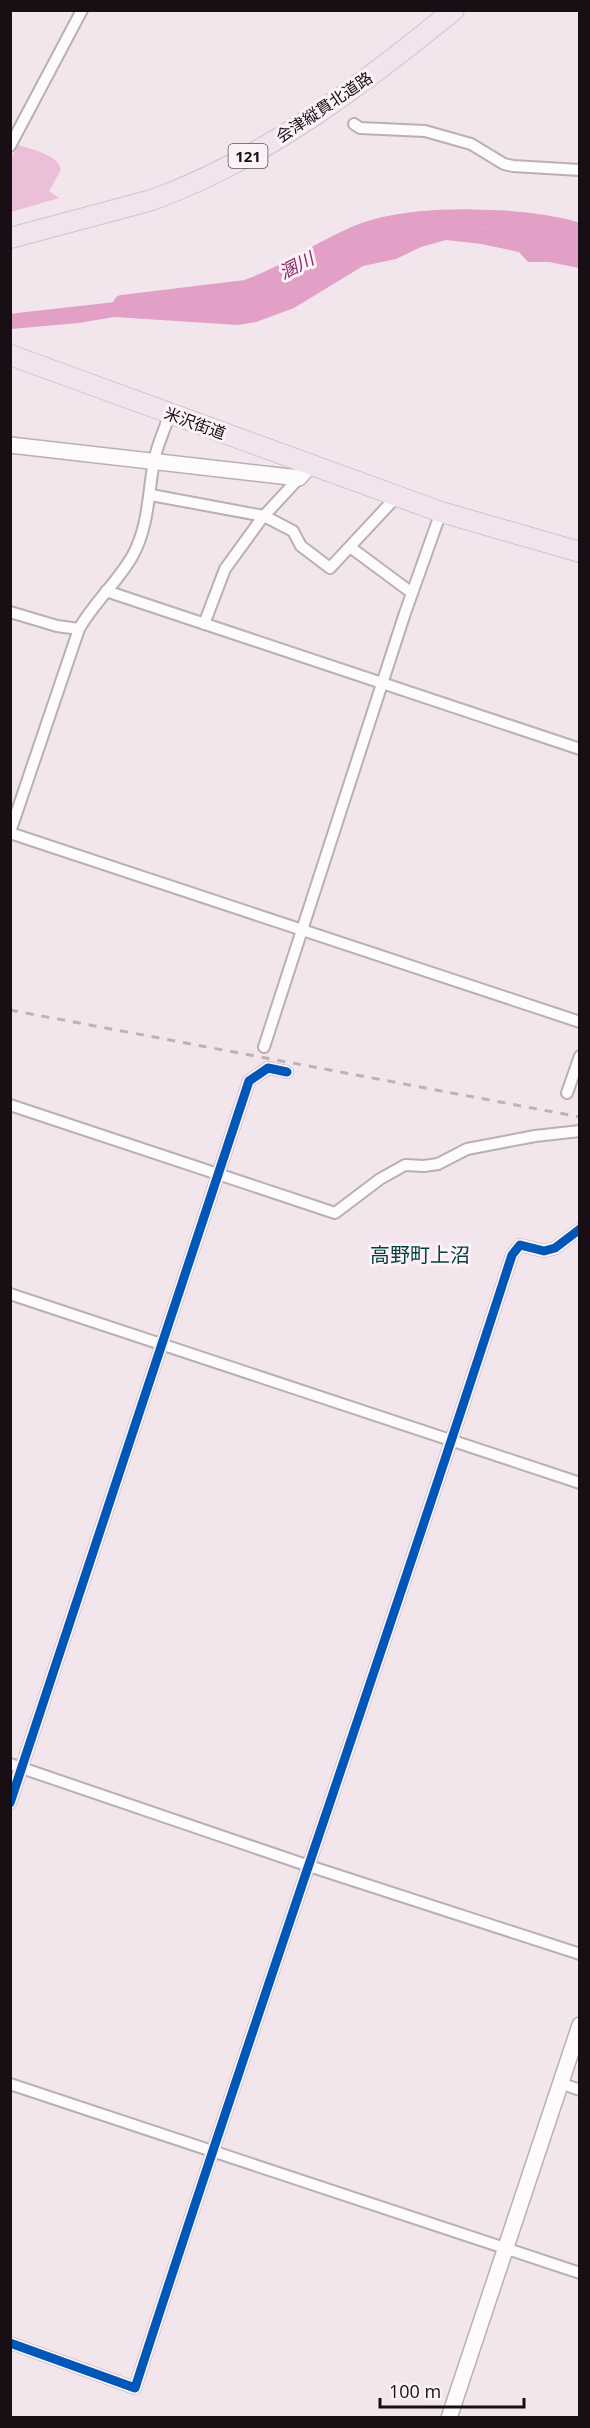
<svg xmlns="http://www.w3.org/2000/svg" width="590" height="2428" font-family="'Open Sans','Noto Sans JP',sans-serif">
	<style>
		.green { fill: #ecbfd8 }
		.water { fill: #e2a0c6 }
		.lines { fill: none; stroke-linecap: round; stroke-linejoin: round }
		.river { stroke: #e2a0c6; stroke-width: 18 }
		.street-casing { stroke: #baafb5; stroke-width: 14 }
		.secondary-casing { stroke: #baafb5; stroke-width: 18 }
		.highway-casing { stroke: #cdc5c9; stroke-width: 22 }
		.street { stroke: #fdfbfc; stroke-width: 10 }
		.secondary { stroke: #fdfbfc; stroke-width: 15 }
		.highway { stroke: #f2e4ec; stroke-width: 20 }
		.rail { stroke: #b8b5b6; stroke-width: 3; stroke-dasharray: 8 8; stroke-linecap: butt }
		.cycleway-casing { stroke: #fcf1f7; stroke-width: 13 }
		.cycleway { stroke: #0057b8; stroke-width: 9 }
		.labels { text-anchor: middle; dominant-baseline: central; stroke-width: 6; stroke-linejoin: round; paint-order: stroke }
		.shield { fill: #fcf1f7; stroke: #5c5357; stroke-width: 1.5 }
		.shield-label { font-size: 15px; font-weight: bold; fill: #170f13 }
		.street-label { font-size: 16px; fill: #170f13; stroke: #fcf1f7 }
		.water-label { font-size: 18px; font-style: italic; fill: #8b2667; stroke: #fcf1f7 }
		.quarter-label { font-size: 20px; fill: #004241; stroke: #fcf1f7 }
	</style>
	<rect width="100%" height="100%" fill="#f3e5ec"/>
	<path class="green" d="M18 145C31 149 59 155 61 170L49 191 59 198 11 212V158Z"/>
	<path class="water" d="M436 225C482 230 537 223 579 239V268L549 262H528L519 252 481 244 446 240 421 247 396 259 363 266 294 308 256 322 238 325 114 317 79 323 11 329V314L17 313 133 300 178 303 244 296 268 290 343 250 386 231Z"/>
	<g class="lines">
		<path class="river" d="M122 304 246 289C288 275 324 246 366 231 420 213 525 215 580 232"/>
		<g class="street-casing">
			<path id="street" d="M354 124 360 128 425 131 471 144 504 164 513 166 580 170
				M10 146 82 10
				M151 495 264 516 293 531 301 546 330 568 398 495
				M350 547 412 593
				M106 591 580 749
				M10 612 57 626 79 629
				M204 624 225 569 262 518 299 478
				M10 832 79 629C94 602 118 582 133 555 149 525 148 493 154 461 157 445 165 429 170 413
				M10 833 580 1022
				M264 1047 405 613 441 512
				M567 1093 580 1056
				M10 1105 335 1213 380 1179 405 1165 424 1166 438 1164 467 1149 535 1136 580 1131
				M10 1294 580 1483
				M10 1764 309 1866 580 1954
				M10 1803 249 1081 268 1068 287 1072
				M560 2083 580 2090
				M10 2084 580 2273
				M10 2343 135 2388C257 2009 390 1634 512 1255L520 1245 544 1251 555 1248 580 1229"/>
		</g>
		<g class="secondary-casing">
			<path id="secondary" d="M10 445 299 478 311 464
				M449 2418 580 2025"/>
		</g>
		<g class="highway-casing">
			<path id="highway" d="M10 238 152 200C265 159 362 85 454 10
				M10 355 441 512 580 552"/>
		</g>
		<use href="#street" class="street"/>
		<use href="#secondary" class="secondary"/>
		<use href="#highway" class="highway"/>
		<path class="rail" d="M10 1010 580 1117"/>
		<g class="cycleway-casing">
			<path id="cycleway" d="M10 1803 249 1081 268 1068 287 1072
				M10 2343 135 2388C257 2009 390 1634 512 1255L520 1245 544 1251 555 1248 580 1229"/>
		</g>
		<use href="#cycleway" class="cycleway"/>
	</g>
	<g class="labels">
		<rect class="shield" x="228.5" y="144" width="39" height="24" rx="4.5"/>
		<g class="shield-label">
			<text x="248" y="156">121</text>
		</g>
		<g class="street-label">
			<text transform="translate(324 107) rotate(-34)">会津縦貫北道路</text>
			<text transform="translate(195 423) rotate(20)">米沢街道</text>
		</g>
		<g class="water-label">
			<text transform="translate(296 265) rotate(-27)">溷川</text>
		</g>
		<g class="quarter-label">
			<text x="420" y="1254">高野町上沼</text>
		</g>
	</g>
	<rect width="590" height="2428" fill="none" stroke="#170f13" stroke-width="24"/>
	<path d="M380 2398v9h144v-9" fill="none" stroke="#170f13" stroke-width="3"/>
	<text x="389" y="2398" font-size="18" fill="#170f13" stroke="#fcf1f7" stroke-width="4.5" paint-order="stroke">100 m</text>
</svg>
